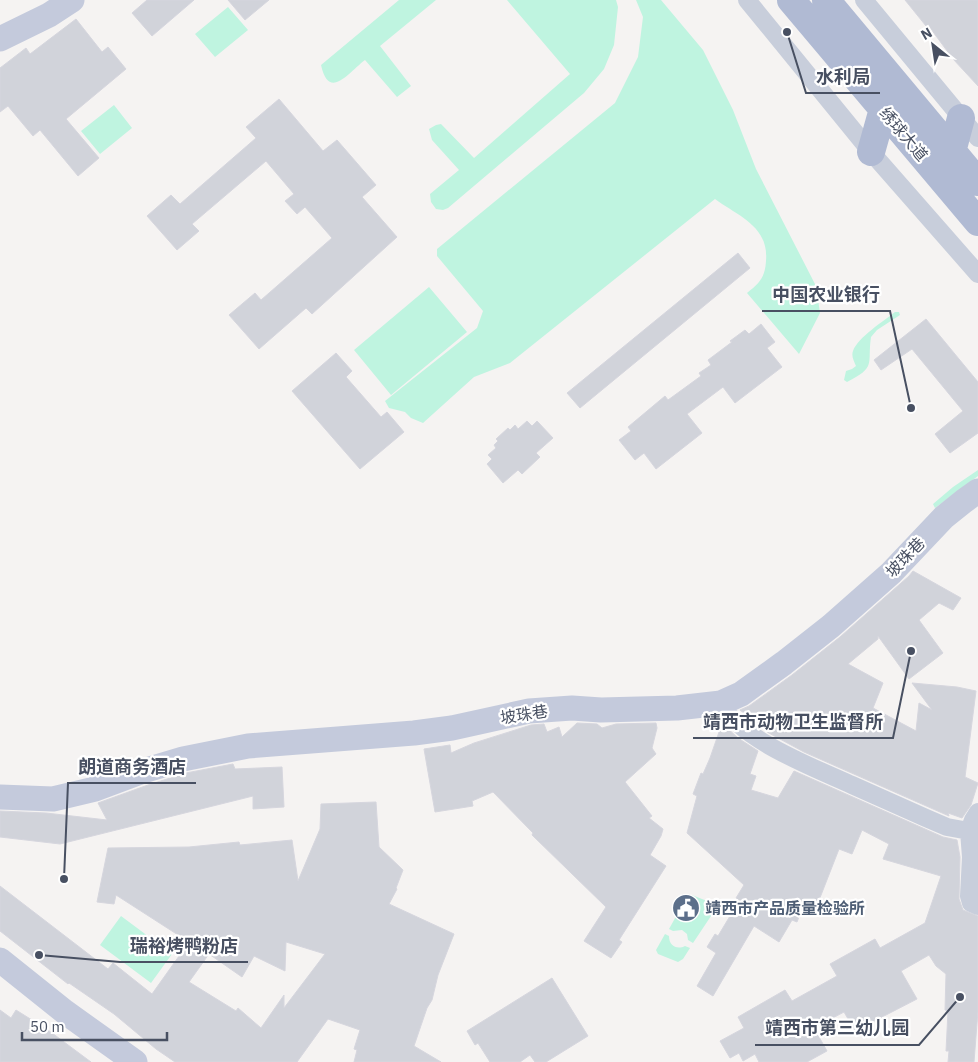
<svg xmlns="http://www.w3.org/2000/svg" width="978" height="1062" font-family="'IBM Plex Sans','Noto Sans SC',sans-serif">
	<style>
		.green { fill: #bff4e0 }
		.building { fill: #d1d3da; stroke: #d6d6de; fill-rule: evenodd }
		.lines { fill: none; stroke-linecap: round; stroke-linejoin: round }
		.street { stroke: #c8cedb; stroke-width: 18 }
		.secondary { stroke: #c4cadc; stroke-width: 25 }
		.primary { stroke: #b0bad3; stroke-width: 28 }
		.labels { text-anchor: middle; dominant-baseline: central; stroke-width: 4.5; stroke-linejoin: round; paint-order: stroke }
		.street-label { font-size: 16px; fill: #485062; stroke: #fff }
		.service-label { font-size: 16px; font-weight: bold; fill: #4e5e75; stroke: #fff; text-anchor: start }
		.leader { fill: none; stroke: #485062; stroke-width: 2 }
		.callout-dot { fill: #485062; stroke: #fff; stroke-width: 2 }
		.callout-label { font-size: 18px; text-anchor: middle; font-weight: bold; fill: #485062; stroke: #fff; stroke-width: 4.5; stroke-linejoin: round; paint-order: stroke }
	</style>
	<rect width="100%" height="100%" fill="#f5f3f2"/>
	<path class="green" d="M399 0H436L380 46 411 86 397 97 365 60C348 73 329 101 321 65Z
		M507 0H616L618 7 614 45 604 69 584 93 448 208 443 210 436 209 431 202 430 194 459 170 432 140 429 129 436 125 441 124 474 158 570 74Z
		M636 0H661L703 50 733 110 756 169 816 286 820 313 799 354 747 293C760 283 765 277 766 261 769 226 738 216 715 199L510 363 474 377 423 423 411 418 405 412 389 408 385 401 477 328 483 311 437 256V249L615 103 638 57 643 17Z
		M228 7 248 30 215 57 195 34Z
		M114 105 132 128 100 154 81 131Z
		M429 287 467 332 391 395 354 350Z
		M895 312H899L900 315 877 330 871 337C867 364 877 367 847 382L844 380 846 371 852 369 856 366C854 361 851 356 853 351 858 337 884 321 895 312Z
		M978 470V476L935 508 933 504 953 487Z
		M692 895 712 903 716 907 715 910 693 943 688 940 687 934 682 930 673 931 669 929 684 902Z
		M121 916 172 954 151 983 100 945Z
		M665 934 669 936C669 946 677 950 685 946L690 948 683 959 678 962 658 954 656 950Z"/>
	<path class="building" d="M147 0H194L152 36 132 13Z
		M228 0H269L245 20Z
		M905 0H978V86L953 59 928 25 926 26Z
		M76 19 102 52 108 47 126 69 66 119 99 158 78 176 40 130 33 136 8 106 0 112V68L26 48 30 54Z
		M279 99 323 151 337 140 376 185 362 197 397 237 312 314 306 308 259 349 229 315 255 293 261 300 332 238 305 207 297 214 285 201 294 194 266 161 192 224 199 231 177 250 147 216 171 195 180 204 256 138 246 127Z
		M738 253 750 268 580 408 567 393Z
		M926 319 978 382V433L950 453 935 434 963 411 912 349 881 370 874 360Z
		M761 324 775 342 767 348 782 367 735 403 723 387 687 414 702 433 656 469 644 453 635 460 619 440 631 431 628 427 665 396 668 400 701 376 699 373 711 365 708 360 732 342 730 341 745 330 749 334Z
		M336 353 352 371 346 377 381 417 387 412 404 432 360 469 292 391Z
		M527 421 532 426 537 421 553 438 536 453 540 457 522 474 518 470 503 483 487 464 492 459 488 455 496 448 494 445 498 441 496 439 508 428 510 430 515 425 518 429Z
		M913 571 961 598 953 610 939 603 919 620 943 653 909 679 878 636V639L848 664 883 683 873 708 916 731 919 703 932 710 912 683 957 687 976 691 965 777 978 783 971 805 962 818 948 813 949 816 804 752 767 732 740 710 749 706 792 675 840 637 909 576Z
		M577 723 597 724 602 728 616 724 656 723 657 728 652 748 656 754 625 782 652 816 649 818 663 829 661 836 650 855 666 866 619 940 622 942 611 958 584 941 606 907 532 835 533 833 493 792 472 801 473 806 435 812 424 749 450 745 451 753 474 743 531 725 544 724 547 732 559 727 562 737Z
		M725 726 738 738 758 751 750 774 756 776 751 790 778 798 794 771 943 837 957 840 960 857 959 899 963 910 978 916V1011L974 1062H948L949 1051H946L948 1011 945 1010 946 974 936 966 929 955 901 971 917 999 855 1031 844 1012 814 1028 827 1051 807 1062H759L755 1054 743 1061 739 1053 730 1058 720 1041 744 1028 738 1017 785 990 792 1001 837 976 830 964 875 939 880 948 925 923 941 876 883 859 889 844 862 830 852 854 839 849 816 908 804 904 797 922 792 920 779 942 754 926 713 996 697 986 716 953 707 947 715 934 718 936 739 901 736 898 744 885 687 833 697 796 693 794 701 773 703 774 710 758 719 732Z
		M233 764 235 769 282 767 284 807 253 809V796L60 844 0 837V811L46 813 107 820 98 803 148 785 186 773Z
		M376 802 379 847 403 870 396 888 397 889 389 904 454 934 438 975 432 1000 427 1008 414 1046 441 1062H354L357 1050 354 1049 360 1030 328 1019 297 1062H175L156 1049 114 1014 69 983 68 984 0 931V886L108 969 113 963 152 994 189 942 116 895 114 904 97 902 108 848 189 847 239 842 240 845 292 840 298 881 320 829 321 804ZM286 942 325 954 284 1008V995L261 1028 238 1008 236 1011 189 982 209 954 242 977 254 956 285 971Z
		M552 978 588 1036 546 1062H535L530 1055 520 1062H490L478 1043 475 1045 467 1031Z
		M0 1010 11 1018 16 1010 48 1030 91 1062H0Z"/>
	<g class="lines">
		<path class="street" d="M747 0 871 152 978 274
			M864 0 978 138
			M721 703C740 740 815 768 852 785 877 796 901 807 926 818L947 827 969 831 973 820 978 812
			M969 831 971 857 969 896 971 903 978 906"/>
		<path class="secondary" d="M0 39 49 15 72 0
			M0 797 53 799 95 789 143 771 183 759 248 746 414 733 452 728 529 711 572 708 601 710 677 708 721 703 741 694 784 663 831 626 891 573 944 517 964 501 978 491
			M0 960 65 1012 135 1062"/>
		<path class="primary" d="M791 0 978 222
			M826 0 978 182
			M871 152 883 109
			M952 152 961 118"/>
	</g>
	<defs>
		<g id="civic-disc" transform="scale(1.4375)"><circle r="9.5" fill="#5c6f8a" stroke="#fff"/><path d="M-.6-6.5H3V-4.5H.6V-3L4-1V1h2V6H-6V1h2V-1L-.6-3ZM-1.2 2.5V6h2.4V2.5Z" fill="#fff"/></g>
	</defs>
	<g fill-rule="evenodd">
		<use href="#civic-disc" x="686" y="908"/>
	</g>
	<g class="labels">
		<g class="street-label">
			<text transform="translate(904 134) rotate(50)">绣球大道</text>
			<text transform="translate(905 557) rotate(-46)">坡珠巷</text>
			<text transform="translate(524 714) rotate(-9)">坡珠巷</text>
		</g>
		<g class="service-label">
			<text x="705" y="908">靖西市产品质量检验所</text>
		</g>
	</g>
	<path class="leader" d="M787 32L806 93H880M911 408L890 311H762M911 651L893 738H693M64 879L68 783H196M39 955L120 962H248M960 997L919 1045H755"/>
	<g class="callout-dot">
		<circle cx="787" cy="32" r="5"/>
		<circle cx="911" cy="408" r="5"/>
		<circle cx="911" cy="651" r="5"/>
		<circle cx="64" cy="879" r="5"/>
		<circle cx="39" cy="955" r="5"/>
		<circle cx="960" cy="997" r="5"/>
	</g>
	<g class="callout-label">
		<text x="843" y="83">水利局</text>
		<text x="826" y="301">中国农业银行</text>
		<text x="793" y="728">靖西市动物卫生监督所</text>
		<text x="132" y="773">朗道商务酒店</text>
		<text x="184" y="952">瑞裕烤鸭粉店</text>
		<text x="837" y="1034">靖西市第三幼儿园</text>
	</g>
	<g transform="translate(933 45) rotate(330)" stroke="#ffffff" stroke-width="4" paint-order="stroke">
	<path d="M0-4L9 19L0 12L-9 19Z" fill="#485062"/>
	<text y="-8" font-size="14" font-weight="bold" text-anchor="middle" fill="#485062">N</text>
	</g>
	<path d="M22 1032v8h145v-8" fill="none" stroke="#485062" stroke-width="2.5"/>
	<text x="30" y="1032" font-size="15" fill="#485062" stroke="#ffffff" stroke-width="4" paint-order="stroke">50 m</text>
</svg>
